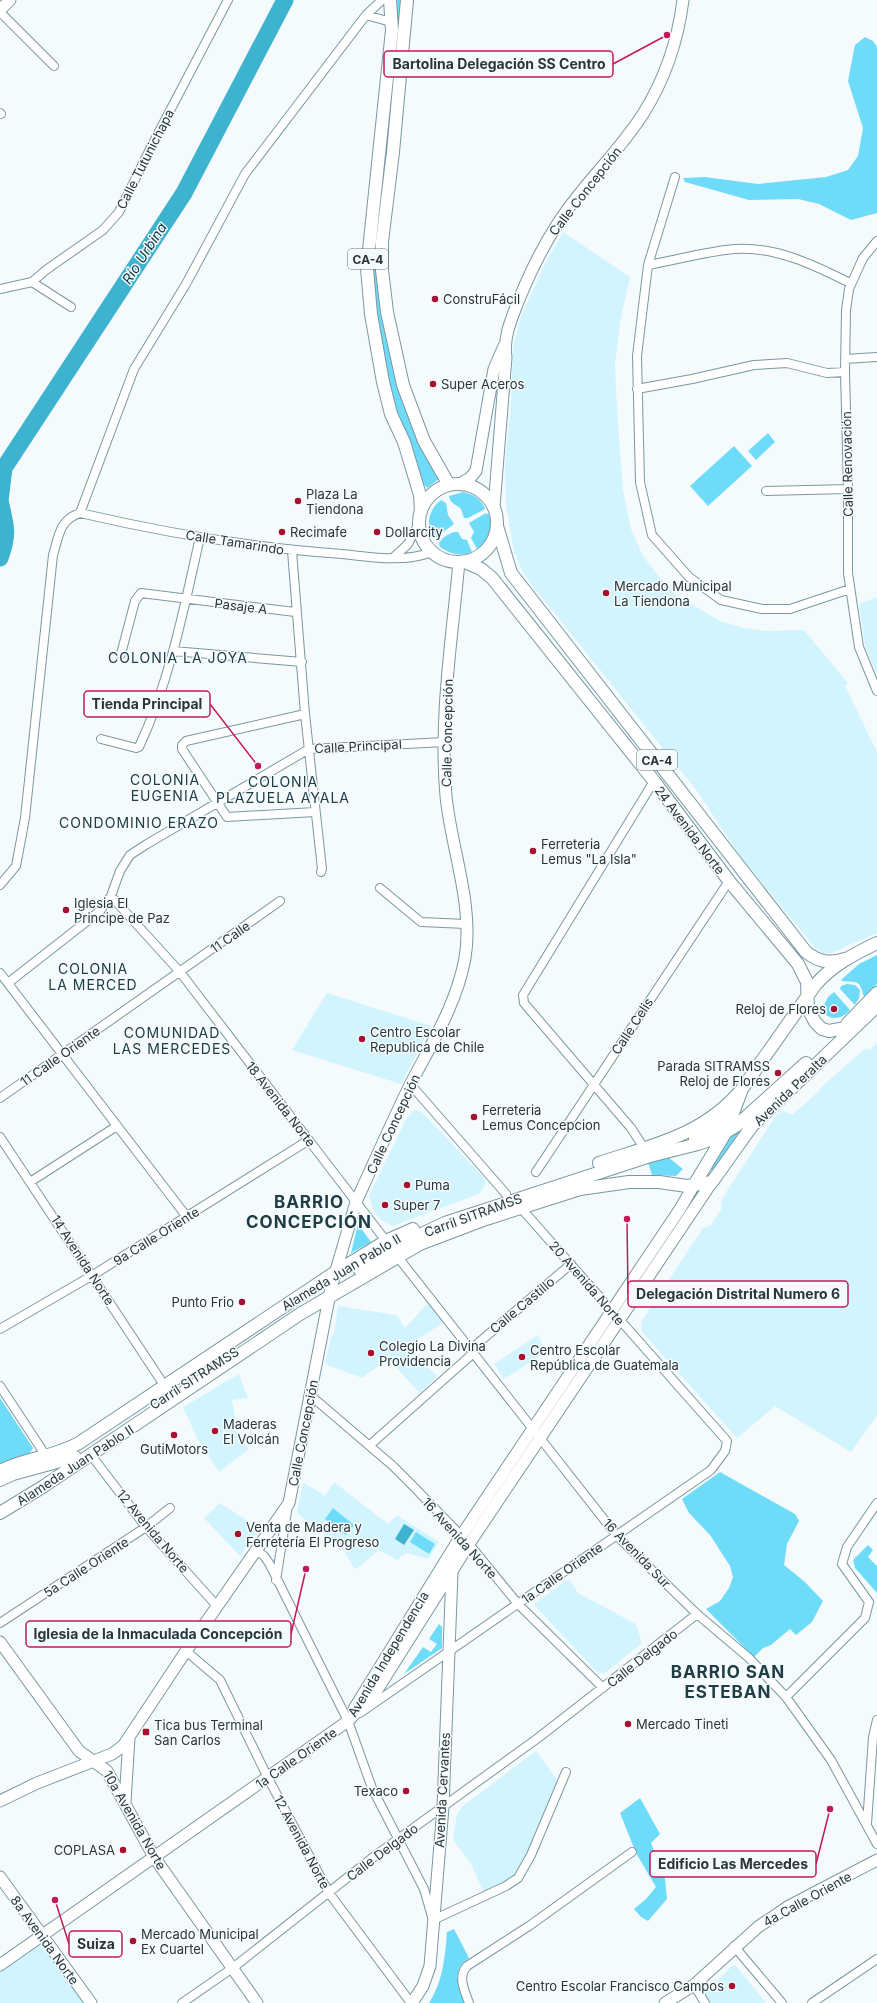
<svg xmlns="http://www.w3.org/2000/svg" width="877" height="2003" font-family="Inter,sans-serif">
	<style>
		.built { fill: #d2f4fe }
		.green { fill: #6edcf9 }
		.water { fill: #3db3d0 }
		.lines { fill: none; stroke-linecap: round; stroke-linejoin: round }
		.river { stroke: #3db3d0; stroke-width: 17 }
		.street-casing { stroke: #7998a1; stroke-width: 10 }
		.secondary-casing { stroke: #7998a1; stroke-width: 13 }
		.primary-casing { stroke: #7998a1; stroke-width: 14 }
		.street { stroke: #fff; stroke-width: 8 }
		.secondary { stroke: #fff; stroke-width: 11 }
		.primary { stroke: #fff; stroke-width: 12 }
		.poi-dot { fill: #a8102f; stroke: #f5fbfd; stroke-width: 1.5 }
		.labels { text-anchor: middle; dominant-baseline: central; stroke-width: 3; stroke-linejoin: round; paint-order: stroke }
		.shield { fill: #f5fbfd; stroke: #667174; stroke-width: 1 }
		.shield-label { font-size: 12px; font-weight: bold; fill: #29363a }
		.street-label { font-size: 13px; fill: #29363a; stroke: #f5fbfd }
		.poi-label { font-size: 13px; fill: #29363a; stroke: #f5fbfd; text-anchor: start }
		.water-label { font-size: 14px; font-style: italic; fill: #013844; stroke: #f5fbfd }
		.neighbourhood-label { font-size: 14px; letter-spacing: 1px; fill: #203d45; stroke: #f5fbfd }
		.district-label { font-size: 17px; font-weight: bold; letter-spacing: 1px; fill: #203d45; stroke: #f5fbfd }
		.leader { fill: none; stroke: #c2185b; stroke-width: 1.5 }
		.callout-dot { fill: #c2185b; stroke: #f5fbfd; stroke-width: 1.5 }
		.callout { fill: #f5fbfd; stroke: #c2185b; stroke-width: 1.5 }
		.callout-label { font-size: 14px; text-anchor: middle; font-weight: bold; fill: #29363a }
	</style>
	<rect width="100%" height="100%" fill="#f5fbfd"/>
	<path class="built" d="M563 232 630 277 621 318 615 364 617 408 623 490 631 529 643 556 664 583 678 596 720 621 744 628 766 631 804 630 848 683 845 686 877 752V933L831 953H822L816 949 742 859 697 791 524 575 514 551 506 506 505 466 511 404 513 347 521 316 532 292 545 264Z
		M877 597V674L865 646 859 604Z
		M327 993 431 1026 401 1084 292 1050Z
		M877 1043V1415L851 1452 775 1406 737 1438 642 1332 641 1322 703 1228 711 1225 722 1208 721 1202 723 1197 777 1114 783 1111 792 1115 818 1092 819 1089 866 1048 869 1050Z
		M414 1110 420 1111 424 1114 484 1178 486 1184 479 1194 392 1226 381 1220 374 1212 369 1196 406 1119Z
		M428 1303 443 1323 407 1346 437 1376 420 1393 388 1359 362 1378 325 1364 331 1337 334 1333 338 1306 397 1315 405 1328Z
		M538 1335 546 1352 504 1379 494 1364Z
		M239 1374 248 1398 232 1400 236 1422 230 1423 249 1449 219 1472 198 1440 183 1407Z
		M303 1482 325 1496 334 1482 388 1524 397 1515 439 1542 428 1559 407 1553 397 1560 379 1550 357 1569 354 1568 344 1551 297 1513Z
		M220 1503 260 1529 240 1556 204 1518Z
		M569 1579 578 1593 636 1624 642 1643 604 1674 597 1672 535 1606V1603Z
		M536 1751 560 1784 549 1810 515 1879 484 1893 471 1864 453 1840 457 1814 463 1806Z
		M42 1936 89 2003H0V1965Z
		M735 1965 736 1966 766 2003H709L704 1995 705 1993 732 1966Z"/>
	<path class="green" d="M394 0H401L402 14 377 245 391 358 403 404 413 427 439 479 427 488 422 482 389 390 376 316 373 256Z
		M865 37 873 41 877 47V213L851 220 819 204 798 199 749 200 685 182 683 178 705 177 758 184 826 177 848 170 858 156 863 128 848 81 855 45Z
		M768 433 775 442 756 460 748 451Z
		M734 446 752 466 708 506 690 486Z
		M463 492C472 494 482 499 485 509L468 518H464L461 509C456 504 450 504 449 496Z
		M441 500 446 503 448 515 454 524 435 538C424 526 429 509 441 500Z
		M486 513 489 515C494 528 488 542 477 549L471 538 474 532 469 523Z
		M455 532H458L462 539 467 540 472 552C461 557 450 554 440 547L439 544C441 538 449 533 455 532Z
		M877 955V984L864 997C859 979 859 983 842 981L841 980 859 964Z
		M847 984 855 985 860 990 859 998 855 1005 840 989 841 986Z
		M834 992 850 1010C844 1017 834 1021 826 1015L823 1007 828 997Z
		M743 1128 715 1170 712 1171 711 1168 730 1137Z
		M668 1157 683 1169 676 1176 652 1175 648 1162Z
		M358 1224 371 1242 351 1253Z
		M0 1398 33 1448 29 1454 0 1465Z
		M720 1472 795 1514 799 1521 787 1544 784 1565 805 1582 823 1601 812 1622 796 1635 790 1629 771 1645 763 1648 754 1657 706 1609 720 1601 729 1588 733 1577 730 1566 710 1535 689 1513 682 1499Z
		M333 1508 354 1525 346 1535 325 1519Z
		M416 1532 435 1544 429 1554 410 1542Z
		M868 1545 873 1550 868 1557 877 1566V1593L855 1568 853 1560Z
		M439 1624 442 1627V1648L404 1674 423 1647 431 1652 437 1644 429 1639Z
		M640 1798 660 1834 651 1843 665 1879 667 1899 648 1921 641 1917 634 1909 646 1899 656 1887 636 1853 620 1813Z
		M454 1929 469 1958C450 1972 459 1984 465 2003H429C443 1981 445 1957 447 1932Z"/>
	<path class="water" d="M404 1524 414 1530 404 1545 395 1539Z"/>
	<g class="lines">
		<path class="river" d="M0 501 4 468 184 193 285 0
			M0 501C6 526 9 534 0 558"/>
		<g class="street-casing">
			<path id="street" d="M0 12 54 66
				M366 15 391 22
				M0 113 1 114
				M675 177 648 265 637 356 640 482 652 535 689 577 721 600 762 609H790L850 589
				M877 241 863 258 849 289 846 310 845 372 848 489V573L859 647 877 691
				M648 265C676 260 708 251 735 249 776 246 816 266 850 283
				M32 282 71 307
				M0 289 32 282 46 270 103 230 119 212 152 145 228 0
				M845 359 877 357
				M637 389 692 379 754 365 787 363 827 373 845 372
				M766 491 848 489
				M80 513C166 533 253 548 342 554 372 557 403 563 432 552
				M292 551 305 714 322 869 321 872
				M393 558 408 544 419 523
				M173 651 302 662
				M121 654 135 601 141 593 295 612
				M305 714 186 741 182 745V749L227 817 315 812
				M101 739 136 748 139 747C170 681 184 608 200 537
				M0 885 16 866 25 818 53 555C59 536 59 520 80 513L134 369 186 284 245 174 366 15 382 0
				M380 888 421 922 466 924
				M111 896 180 972 386 1241
				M0 973 187 1217
				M8 983 100 911 111 896 120 871 130 855 147 844 309 749 445 742
				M411 1085 506 1194
				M0 1098 280 901
				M0 1137 164 1385
				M644 1148 631 1128 524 1003 523 995 654 781
				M536 1172 729 881
				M30 1182 117 1126
				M397 1256 617 1536 697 1614 749 1658 786 1697 831 1760 877 1844
				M0 1329 93 1275 309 1140
				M0 1386 46 1456
				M310 1395 393 1466 412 1485 469 1544 518 1604 603 1688
				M370 1445 469 1357 477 1344 571 1264
				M91 1455 146 1527 217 1606
				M256 1550 264 1556 269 1563 348 1721 372 1788 424 1889 433 1920 506 1886 518 1878 531 1855 566 1772
				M276 1580 288 1505
				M0 1623 146 1527 170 1508
				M186 1651 220 1680 268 1778 329 1893 411 2003
				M786 1697 865 1618 869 1602 842 1564 847 1547 877 1503
				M360 1713 711 1470 725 1451 727 1441 520 1207
				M867 1824 873 1737 877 1720
				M734 1946 782 2003
				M694 1985 705 2003
				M182 2003 234 1967 376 1855 538 1738 697 1614
				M469 2003C465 1991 457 1977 467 1966L529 1926 632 1852
				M812 2003 877 1959"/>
		</g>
		<g class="secondary-casing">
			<path id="secondary" d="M0 10 10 0
				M460 484 470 478 476 471 494 369 504 346
				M494 507 506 357C503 338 511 320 518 302 534 262 553 225 581 192 602 166 625 142 643 114 665 79 678 40 683 0
				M0 1642 79 1751 107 1771 154 1857 257 2003
				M354 1709 461 1536 680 1209 694 1185
				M0 1801 37 1783 112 1754 123 1746 186 1651 289 1503 331 1288 356 1202C374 1162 392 1122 411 1083 432 1043 457 1003 465 958 474 905 451 848 446 796 439 718 452 639 459 562
				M125 1802 129 1738
				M0 1877 91 2003
				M0 1965 348 1721 377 1690 469 1544 712 1182
				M412 2003 423 1986 430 1966 443 1807 452 1573
				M665 2003 694 1985 758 1927 789 1906 877 1860"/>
		</g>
		<g class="primary-casing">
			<path id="primary" d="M390 0 392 30 367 269 371 314 383 382 391 414 404 442 420 495 421 512
				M407 0 393 152 382 242V270L387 312 403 385 424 441 449 485
				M419 523a39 39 0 1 1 78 0a39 39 0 1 1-78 0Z
				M497 526 511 573 806 952C819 962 830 964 845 959
				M465 562 481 569 492 578 654 781 729 881 798 964 807 982 808 1009 815 1022 822 1029 829 1031 856 1026
				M847 1024 877 993
				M695 1139 713 1129 730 1114
				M599 1163C653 1145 704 1135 742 1089
				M694 1185 726 1132 742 1089 816 984C833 965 854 954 877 943
				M360 1270 394 1247 445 1223 650 1156 698 1144 718 1137 736 1126 806 1063
				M0 1471C25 1458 54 1457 79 1443L334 1273 386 1241 413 1229
				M0 1480 13 1474 75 1457
				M0 1513 44 1486 300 1314 420 1244 486 1219 580 1189 629 1182H659L687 1186 712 1182 752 1126 877 1006"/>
		</g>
		<use href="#street" class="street"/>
		<use href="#secondary" class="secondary"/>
		<use href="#primary" class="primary"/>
	</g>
	<g class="poi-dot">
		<circle cx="435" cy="299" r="4"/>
		<circle cx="433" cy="384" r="4"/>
		<circle cx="298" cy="501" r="4"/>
		<circle cx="282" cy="532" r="4"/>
		<circle cx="377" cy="532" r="4"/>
		<circle cx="606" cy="593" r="4"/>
		<circle cx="533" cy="851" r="4"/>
		<circle cx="66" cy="910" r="4"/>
		<circle cx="834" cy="1009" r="4"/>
		<circle cx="362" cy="1039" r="4"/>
		<circle cx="778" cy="1073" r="4"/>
		<circle cx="474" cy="1117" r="4"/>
		<circle cx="407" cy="1185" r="4"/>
		<circle cx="385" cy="1205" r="4"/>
		<circle cx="242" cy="1302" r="4"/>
		<circle cx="371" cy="1353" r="4"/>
		<circle cx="522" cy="1357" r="4"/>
		<circle cx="215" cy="1431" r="4"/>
		<circle cx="174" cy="1435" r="4"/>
		<circle cx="238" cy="1534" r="4"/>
		<circle cx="628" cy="1724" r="4"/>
		<rect x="142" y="1728" width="8" height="8" rx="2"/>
		<circle cx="406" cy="1791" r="4"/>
		<circle cx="123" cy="1850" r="4"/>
		<circle cx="133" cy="1941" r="4"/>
		<circle cx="732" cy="1986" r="4"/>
	</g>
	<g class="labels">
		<g class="shield">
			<rect x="348" y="249" width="40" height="20" rx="3"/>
			<rect x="637" y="750" width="40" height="20" rx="3"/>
		</g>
		<g class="shield-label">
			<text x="368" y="259">CA-4</text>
			<text x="657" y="760">CA-4</text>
		</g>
		<g class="street-label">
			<text transform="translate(145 159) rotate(-63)">Calle Tutunichapa</text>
			<text transform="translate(585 191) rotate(-52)">Calle Concepción</text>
			<text transform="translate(847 464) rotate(-91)">Calle Renovación</text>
			<text transform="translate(235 542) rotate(9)">Calle Tamarindo</text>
			<text transform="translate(241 606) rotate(7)">Pasaje A</text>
			<text transform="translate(447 733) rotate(-89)">Calle Concepción</text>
			<text transform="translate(358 746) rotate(-3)">Calle Principal</text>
			<text transform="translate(690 830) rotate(53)">24 Avenida Norte</text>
			<text transform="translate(230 937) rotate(-35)">11 Calle</text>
			<text transform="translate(632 1026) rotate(-57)">Calle Celis</text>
			<text transform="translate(60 1056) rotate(-35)">11 Calle Oriente</text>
			<text transform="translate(790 1090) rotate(-44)">Avenida Peralta</text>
			<text transform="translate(281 1104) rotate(52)">18 Avenida Norte</text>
			<text transform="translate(393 1124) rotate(-65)">Calle Concepción</text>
			<text transform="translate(473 1215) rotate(-20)">Carril SITRAMSS</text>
			<text transform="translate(156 1236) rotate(-32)">9a Calle Oriente</text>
			<text transform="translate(83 1260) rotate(57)">14 Avenida Norte</text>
			<text transform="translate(341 1272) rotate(-31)">Alameda Juan Pablo II</text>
			<text transform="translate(587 1283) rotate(49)">20 Avenida Norte</text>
			<text transform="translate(522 1305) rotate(-40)">Calle Castillo</text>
			<text transform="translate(194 1378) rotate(-33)">Carril SITRAMSS</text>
			<text transform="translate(303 1433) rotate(-79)">Calle Concepción</text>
			<text transform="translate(75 1465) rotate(-33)">Alameda Juan Pablo II</text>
			<text transform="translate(153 1531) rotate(50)">12 Avenida Norte</text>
			<text transform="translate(460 1538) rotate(48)">16 Avenida Norte</text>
			<text transform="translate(637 1553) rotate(46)">16 Avenida Sur</text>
			<text transform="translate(86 1567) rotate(-33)">5a Calle Oriente</text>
			<text transform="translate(562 1573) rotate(-35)">1a Calle Oriente</text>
			<text transform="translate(388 1654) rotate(-59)">Avenida Independencia</text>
			<text transform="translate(642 1658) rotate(-38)">Calle Delgado</text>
			<text transform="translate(296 1758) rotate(-35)">1a Calle Oriente</text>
			<text transform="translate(442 1790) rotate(-87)">Avenida Cervantes</text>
			<text transform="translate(135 1820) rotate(60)">10a Avenida Norte</text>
			<text transform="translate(302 1842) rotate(62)">12 Avenida Norte</text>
			<text transform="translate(382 1852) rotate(-37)">Calle Delgado</text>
			<text transform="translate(807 1899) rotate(-29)">4a Calle Oriente</text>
			<text transform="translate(45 1940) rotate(54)">8a Avenida Norte</text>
		</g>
		<g class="poi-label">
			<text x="443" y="299">ConstruFácil</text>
			<text x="441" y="384">Super Aceros</text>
			<text x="306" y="494">Plaza La<tspan x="306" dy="15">Tiendona</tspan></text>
			<text x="290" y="532">Recimafe</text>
			<text x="385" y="532">Dollarcity</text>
			<text x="614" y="586">Mercado Municipal<tspan x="614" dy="15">La Tiendona</tspan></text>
			<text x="541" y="844">Ferreteria<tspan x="541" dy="15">Lemus "La Isla"</tspan></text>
			<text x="74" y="903">Iglesia El<tspan x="74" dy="15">Principe de Paz</tspan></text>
			<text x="826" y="1009" text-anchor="end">Reloj de Flores</text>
			<text x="370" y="1032">Centro Escolar<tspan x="370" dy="15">Republica de Chile</tspan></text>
			<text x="770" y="1066" text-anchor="end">Parada SITRAMSS<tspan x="770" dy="15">Reloj de Flores</tspan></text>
			<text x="482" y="1110">Ferreteria<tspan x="482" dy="15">Lemus Concepcion</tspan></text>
			<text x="415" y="1185">Puma</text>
			<text x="393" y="1205">Super 7</text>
			<text x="234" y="1302" text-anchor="end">Punto Frio</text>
			<text x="379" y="1346">Colegio La Divina<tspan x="379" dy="15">Providencia</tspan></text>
			<text x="530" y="1350">Centro Escolar<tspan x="530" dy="15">República de Guatemala</tspan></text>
			<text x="223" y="1424">Maderas<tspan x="223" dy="15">El Volcán</tspan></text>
			<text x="174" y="1449" text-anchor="middle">GutiMotors</text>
			<text x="246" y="1527">Venta de Madera y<tspan x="246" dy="15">Ferretería El Progreso</tspan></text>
			<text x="636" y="1724">Mercado Tineti</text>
			<text x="154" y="1725">Tica bus Terminal<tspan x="154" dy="15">San Carlos</tspan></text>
			<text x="398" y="1791" text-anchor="end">Texaco</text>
			<text x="115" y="1850" text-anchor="end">COPLASA</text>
			<text x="141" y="1934">Mercado Municipal<tspan x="141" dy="15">Ex Cuartel</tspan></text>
			<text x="724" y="1986" text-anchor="end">Centro Escolar Francisco Campos</text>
		</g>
		<g class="water-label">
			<text transform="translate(144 253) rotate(-57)">Río Urbina</text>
		</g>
		<g class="neighbourhood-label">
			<text x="178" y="657">COLONIA LA JOYA</text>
			<text x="165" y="779">COLONIA<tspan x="165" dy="16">EUGENIA</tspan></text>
			<text x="283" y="781">COLONIA<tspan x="283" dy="16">PLAZUELA AYALA</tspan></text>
			<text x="139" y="822">CONDOMINIO ERAZO</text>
			<text x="93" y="968">COLONIA<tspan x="93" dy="16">LA MERCED</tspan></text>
			<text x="172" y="1032">COMUNIDAD<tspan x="172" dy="16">LAS MERCEDES</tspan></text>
		</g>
		<g class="district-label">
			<text x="309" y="1202">BARRIO<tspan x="309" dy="20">CONCEPCIÓN</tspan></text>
			<text x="728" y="1672">BARRIO SAN<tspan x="728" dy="20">ESTEBAN</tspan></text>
		</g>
	</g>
	<path class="leader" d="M667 35L613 64M258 766L210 704M627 1219L628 1294M306 1569L291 1634M830 1809L816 1864M55 1900L69 1944"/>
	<g class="callout-dot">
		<circle cx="667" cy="35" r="4"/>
		<circle cx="258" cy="766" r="4"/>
		<circle cx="627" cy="1219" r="4"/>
		<circle cx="306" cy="1569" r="4"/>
		<circle cx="830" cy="1809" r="4"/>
		<circle cx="55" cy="1900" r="4"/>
	</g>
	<g class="callout">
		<rect x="384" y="51" width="229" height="26" rx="4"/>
		<rect x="84" y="691" width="126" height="26" rx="4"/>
		<rect x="628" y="1281" width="220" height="26" rx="4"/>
		<rect x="26" y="1621" width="265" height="26" rx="4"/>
		<rect x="650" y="1851" width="166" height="26" rx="4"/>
		<rect x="69" y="1931" width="53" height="26" rx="4"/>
	</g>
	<g class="callout-label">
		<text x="499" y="69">Bartolina Delegación SS Centro</text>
		<text x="147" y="709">Tienda Principal</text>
		<text x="738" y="1299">Delegación Distrital Numero 6</text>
		<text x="158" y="1639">Iglesia de la Inmaculada Concepción</text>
		<text x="733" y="1869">Edificio Las Mercedes</text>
		<text x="96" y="1949">Suiza</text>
	</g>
</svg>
